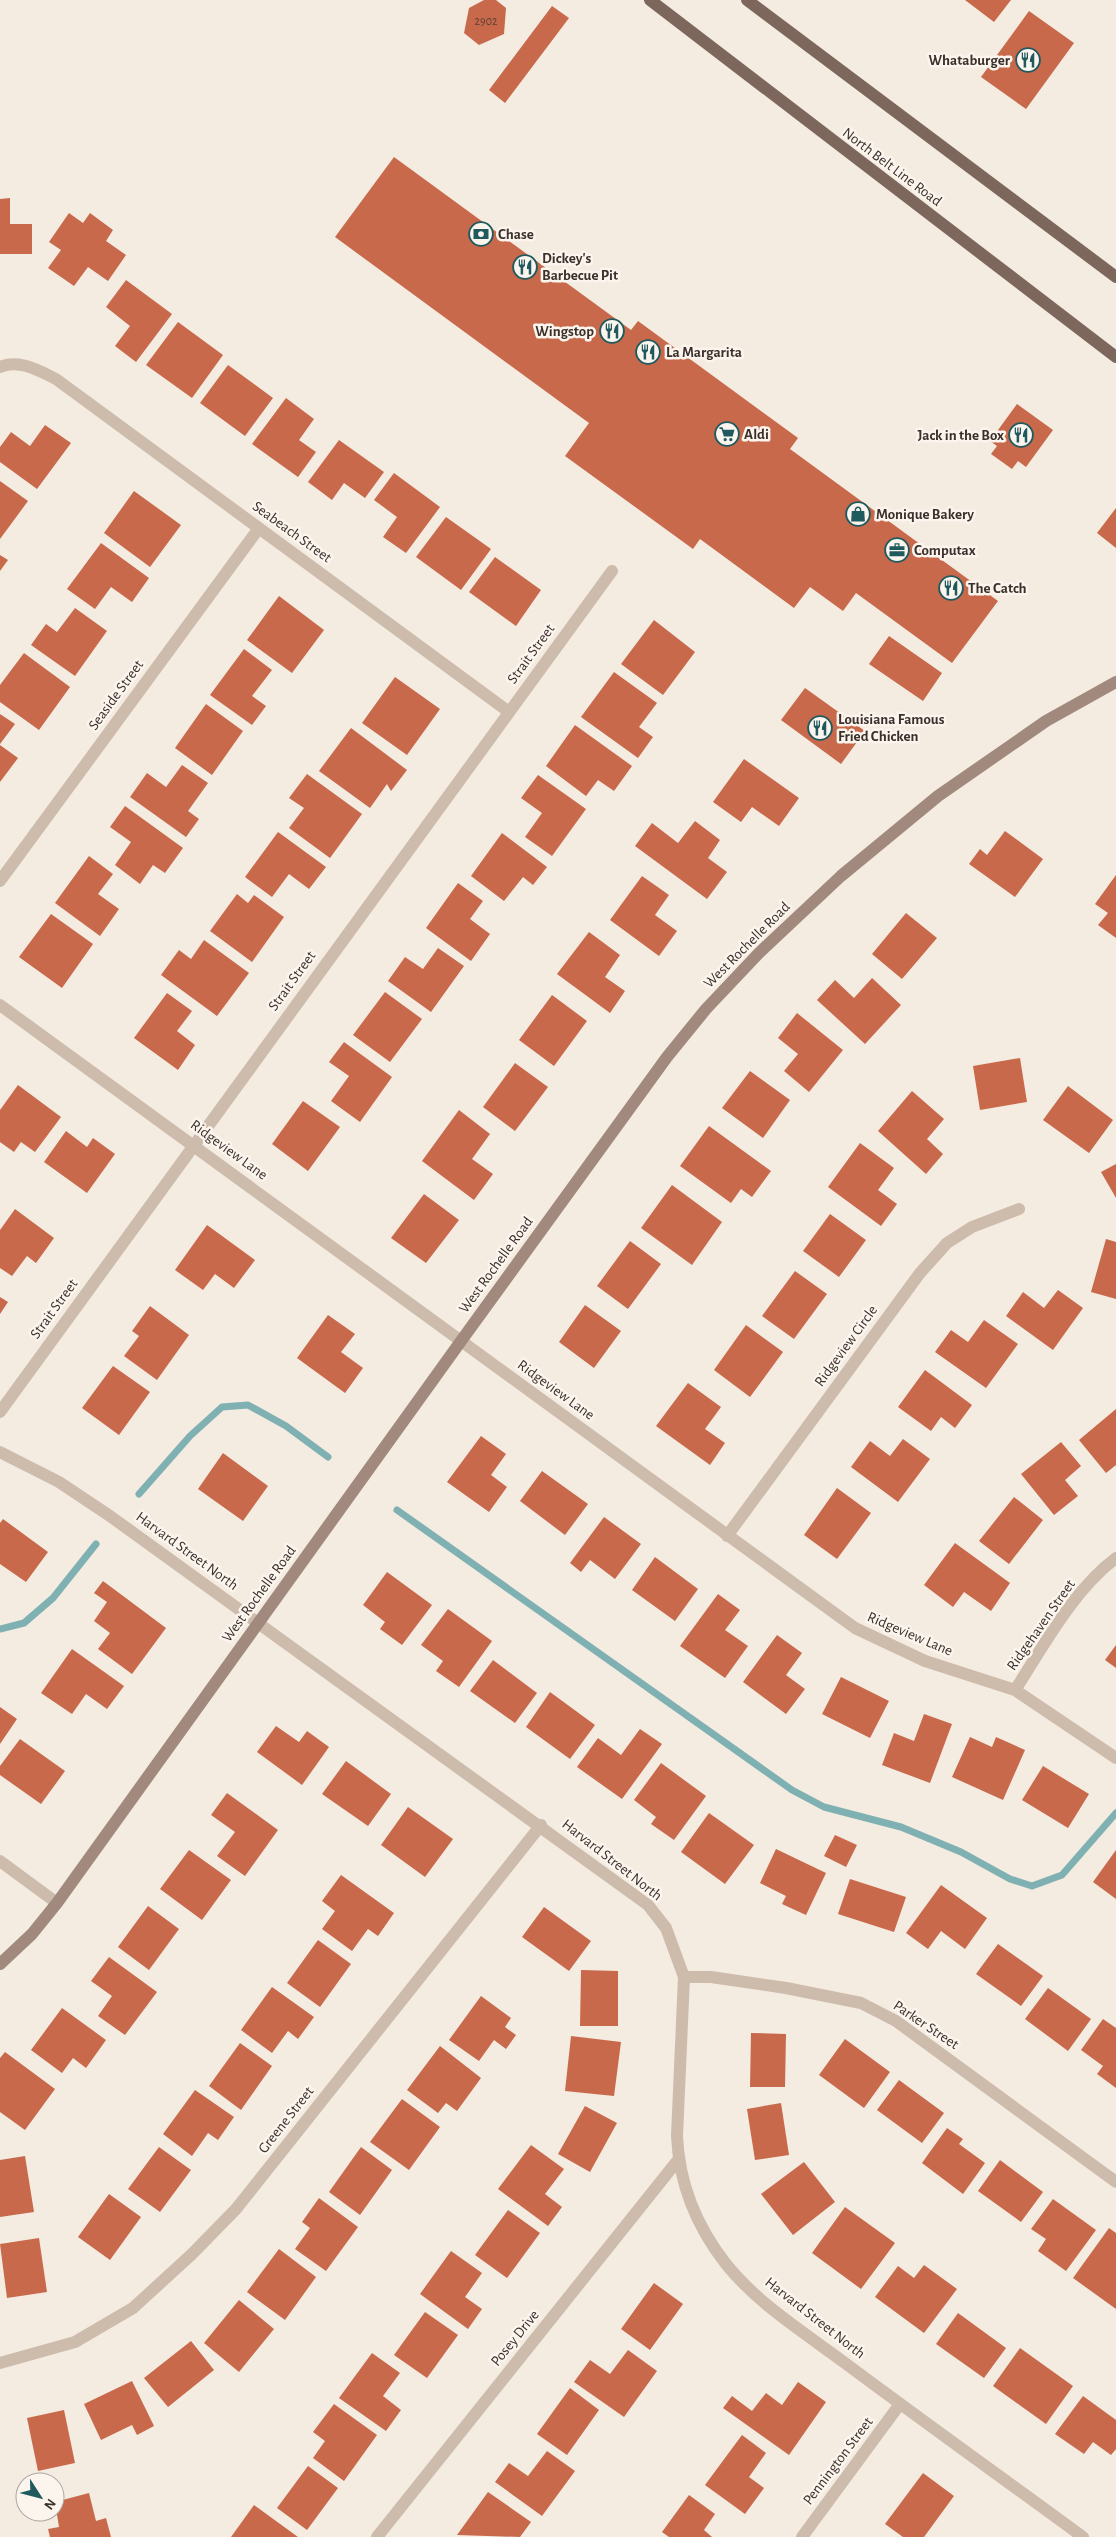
<svg xmlns="http://www.w3.org/2000/svg" width="1116" height="2537" font-family="'Alegreya Sans',sans-serif">
	<style>
		.lines { fill: none; stroke-linecap: round; stroke-linejoin: round }
		.stream { stroke: #7fb0b2; stroke-width: 7 }
		.building { fill: #c8694b }
		.street { stroke: #cdbbac; stroke-width: 12 }
		.secondary { stroke: #a18a7d; stroke-width: 12 }
		.primary { stroke: #7d675c; stroke-width: 12 }
		.labels { text-anchor: middle; dominant-baseline: central; stroke-width: 5; stroke-linejoin: round; paint-order: stroke }
		.number-label { font-size: 12px; fill: #5e3e33 }
		.poi-label { font-size: 15px; font-weight: bold; fill: #3b302b; stroke: #fbf5ee; text-anchor: start }
		.street-label { font-size: 15px; fill: #3b302b; stroke: #fbf5ee }
	</style>
	<rect width="100%" height="100%" fill="#f4ebe1"/>
	<g class="lines">
		<path class="stream" d="M139 1494 190 1436 222 1407 248 1405 286 1426 328 1457
			M397 1510 792 1790 824 1807 901 1827 961 1852 1010 1879 1032 1886 1062 1875 1116 1813
			M0 1629 24 1623 53 1598 96 1544"/>
	</g>
	<path class="building" d="M484 0H496L506 8 504 34 479 45 464 33 469 8Z
		M965 0H1011L994 22Z
		M552 6 569 18 505 103 489 90Z
		M1029 11 1074 43 1026 109 981 77Z
		M394 157 631 330 638 321 798 438 790 449 998 601 952 663 856 593 843 611 810 587 794 608 700 539 693 549 565 456 589 423 335 237Z
		M10 198V224H32V254H0V199Z
		M69 213 83 223 90 213 113 230 106 241 126 255 108 281 88 267 74 286 48 268 61 250 49 242Z
		M126 280 172 314 136 362 115 346 130 326 106 307Z
		M178 322 223 355 192 398 146 365Z
		M228 365 273 398 245 436 200 403Z
		M286 398 314 419 299 440 316 452 298 477 252 444Z
		M1017 404 1053 430 1026 467 1018 461 1012 469 991 454 997 446 990 441Z
		M45 425 71 443 37 489 0 462V447L11 432 30 446Z
		M339 440 384 472 365 498 344 483 332 500 308 482Z
		M394 473 440 507 406 553 383 537 397 517 374 500Z
		M0 481 28 501 0 539Z
		M134 491 181 525 150 567 104 533Z
		M1116 508V548L1097 533Z
		M446 517 491 549 461 590 416 557Z
		M101 543 149 578 132 602 111 587 95 609 67 589Z
		M0 555 8 560 0 571Z
		M495 557 541 590 516 626 469 592Z
		M279 596 324 630 292 673 247 640Z
		M75 608 107 631 75 676 31 645 46 624 57 632Z
		M654 620 695 652 663 695 621 664Z
		M889 636 942 673 923 701 869 664Z
		M244 649 272 670 252 696 266 706 252 725 210 695Z
		M24 653 70 687 39 730 0 702V685Z
		M614 672 657 703 639 727 653 737 638 758 581 717Z
		M395 677 440 709 407 755 362 723Z
		M805 688 865 731 841 764 781 720Z
		M206 704 243 731 212 775 175 748Z
		M0 714 15 724 0 744Z
		M575 725 632 766 614 791 598 780 586 796 546 766Z
		M351 728 407 770 391 791 387 784 370 808 319 771Z
		M0 745 18 758 0 782Z
		M744 759 799 798 779 826 752 807 741 822 713 802Z
		M182 765 208 783 188 811 199 819 186 837 130 797 147 773 166 787Z
		M307 774 362 814 330 858 289 828 304 808 289 798Z
		M538 775 586 809 552 856 525 837 542 813 521 798Z
		M125 806 183 848 165 873 153 865 140 884 115 865 131 842 110 827Z
		M695 821 720 840 708 858 727 872 707 899 635 846 652 823 678 843Z
		M1005 831 1043 859 1015 897 969 864 980 849 987 855Z
		M278 832 326 867 309 889 289 874 272 897 245 877Z
		M502 833 547 867 533 885 523 877 504 901 471 876Z
		M89 856 113 874 98 894 119 909 100 936 55 903Z
		M1116 875V938L1098 925 1108 913 1095 904Z
		M642 876 669 895 655 915 677 931 659 956 610 920Z
		M458 883 483 901 470 919 490 934 471 961 426 928Z
		M237 894 248 903 254 895 284 917 252 962 210 931Z
		M906 913 937 938 902 979 872 954Z
		M51 914 93 944 62 988 19 957Z
		M589 932 620 955 605 977 625 991 610 1013 557 974Z
		M204 940 249 973 217 1016 161 975 179 950 191 959Z
		M438 948 464 966 431 1012 388 981 405 957 423 969Z
		M872 978 901 1005 865 1044 817 1000 835 980 854 998Z
		M385 992 422 1019 390 1062 353 1035Z
		M167 993 192 1011 177 1031 195 1045 178 1070 134 1038Z
		M552 995 587 1021 554 1066 519 1040Z
		M797 1013 843 1050 809 1092 784 1071 798 1054 778 1038Z
		M344 1042 392 1077 360 1122 331 1101 349 1076 329 1062Z
		M1020 1058 1027 1102 980 1110 973 1066Z
		M515 1063 548 1087 515 1131 483 1107Z
		M750 1071 790 1100 763 1138 722 1108Z
		M18 1085 61 1117 35 1152 21 1142 14 1152 0 1142V1110Z
		M1068 1086 1113 1120 1089 1153 1043 1120Z
		M912 1091 944 1119 927 1139 943 1154 926 1174 878 1131Z
		M303 1101 340 1127 308 1171 272 1144Z
		M459 1110 490 1134 472 1159 493 1174 474 1200 422 1161Z
		M709 1126 771 1171 752 1197 741 1189 731 1203 680 1166Z
		M66 1131 87 1147 93 1138 115 1154 87 1193 44 1162Z
		M860 1143 894 1168 878 1190 897 1204 881 1226 828 1187Z
		M1116 1164V1198L1101 1172Z
		M672 1185 722 1222 692 1265 641 1228Z
		M424 1194 459 1220 426 1263 391 1238Z
		M15 1209 54 1238 36 1263 27 1256 12 1276 0 1268V1230Z
		M830 1214 866 1240 839 1277 803 1251Z
		M207 1225 255 1260 234 1288 215 1274 203 1290 175 1270Z
		M1106 1239 1116 1242V1299L1091 1292Z
		M630 1241 661 1264 628 1309 597 1286Z
		M795 1271 827 1294 794 1339 762 1316Z
		M1058 1290 1083 1308 1053 1350 1006 1316 1023 1292 1044 1308Z
		M0 1297 8 1302 0 1314Z
		M585 1305 621 1331 594 1368 559 1342Z
		M150 1306 189 1335 157 1380 124 1356 139 1336 132 1331Z
		M328 1315 355 1334 341 1352 363 1368 345 1393 297 1358Z
		M984 1320 1018 1344 986 1388 935 1352 951 1330 968 1342Z
		M746 1325 783 1352 750 1397 714 1370Z
		M113 1366 150 1392 119 1435 82 1408Z
		M925 1370 972 1405 955 1428 941 1417 931 1431 898 1407Z
		M688 1383 721 1407 705 1429 725 1443 710 1465 656 1426Z
		M1116 1409V1465L1106 1473 1079 1440Z
		M481 1436 506 1454 491 1475 507 1487 489 1512 447 1482Z
		M903 1439 930 1459 898 1502 851 1467 870 1441 890 1456Z
		M1061 1442 1081 1466 1065 1480 1078 1496 1054 1515 1021 1474Z
		M223 1453 268 1486 243 1521 198 1489Z
		M542 1471 588 1504 565 1535 520 1501Z
		M837 1488 871 1513 837 1559 804 1535Z
		M1014 1497 1043 1520 1009 1564 979 1541Z
		M604 1517 641 1544 615 1579 590 1560 581 1572 570 1563Z
		M3 1519 48 1552 26 1582 0 1564V1523Z
		M955 1543 1010 1583 991 1611 964 1592 953 1607 924 1585Z
		M655 1557 698 1589 675 1621 632 1590Z
		M387 1572 432 1605 402 1645 380 1629 385 1622 363 1605Z
		M103 1581 166 1628 132 1674 98 1649 110 1633 94 1621 107 1602 94 1593Z
		M718 1594 740 1610 725 1630 748 1646 725 1678 680 1646Z
		M448 1609 492 1641 459 1687 436 1671 443 1661 421 1645Z
		M777 1635 802 1653 786 1675 805 1689 786 1714 743 1682Z
		M1116 1645V1668L1105 1660Z
		M72 1649 124 1686 107 1709 86 1694 72 1714 41 1693Z
		M493 1660 537 1693 515 1723 470 1691Z
		M841 1677 889 1701 870 1738 822 1714Z
		M550 1692 595 1725 570 1759 526 1727Z
		M0 1707 17 1719 0 1744Z
		M924 1714 952 1724 930 1783 882 1765 894 1733 914 1741Z
		M276 1726 299 1742 307 1731 329 1747 302 1785 257 1752Z
		M640 1729 662 1744 622 1799 577 1767 598 1738 621 1755Z
		M970 1737 992 1747 996 1737 1025 1750 1003 1800 952 1777Z
		M20 1739 65 1771 41 1804 0 1775V1766Z
		M346 1761 391 1794 368 1826 322 1794Z
		M661 1763 706 1796 674 1840 651 1824 656 1817 634 1800Z
		M1043 1766 1089 1794 1068 1828 1022 1800Z
		M227 1793 278 1830 245 1876 217 1856 235 1832 211 1815Z
		M408 1807 453 1839 425 1877 381 1845Z
		M709 1813 754 1845 725 1884 681 1852Z
		M835 1835 857 1845 846 1867 824 1856Z
		M776 1849 826 1873 806 1915 782 1904 786 1896 760 1883Z
		M189 1850 231 1880 202 1920 160 1889Z
		M1116 1850V1899L1093 1882Z
		M341 1875 394 1913 378 1936 368 1929 352 1951 322 1929 335 1911 322 1901Z
		M850 1879 906 1897 894 1932 838 1914Z
		M941 1885 987 1918 965 1949 941 1931 928 1949 906 1933Z
		M148 1906 179 1929 149 1970 118 1947Z
		M544 1907 591 1941 569 1971 522 1937Z
		M318 1940 351 1964 320 2007 287 1983Z
		M998 1944 1043 1976 1021 2006 976 1974Z
		M109 1957 157 1992 125 2035 98 2016 112 1996 91 1981Z
		M581 1970 618 1971V2026H580Z
		M272 1987 314 2017 298 2039 288 2031 272 2053 241 2030Z
		M1048 1988 1091 2019 1068 2051 1025 2019Z
		M481 1996 511 2018 505 2027 516 2035 506 2049 494 2040 479 2061 449 2040Z
		M62 2008 106 2040 86 2068 73 2058 62 2073 31 2050Z
		M1103 2019 1116 2028V2088L1097 2074 1103 2066 1081 2050Z
		M751 2033 786 2034 785 2087H750Z
		M571 2036 621 2042 614 2096 565 2091Z
		M845 2039 890 2072 864 2108 819 2075Z
		M240 2043 272 2066 241 2110 209 2086Z
		M440 2046 481 2078 457 2111 446 2103 438 2113 407 2090Z
		M5 2052 55 2089 25 2130 0 2112V2058Z
		M899 2080 944 2113 922 2143 877 2110Z
		M195 2090 234 2117 218 2140 208 2133 192 2156 163 2134Z
		M402 2099 440 2127 409 2170 370 2142Z
		M781 2103 789 2155 755 2160 747 2109Z
		M585 2106 617 2123 590 2172 558 2154Z
		M947 2128 963 2139 959 2144 985 2163 963 2194 922 2163Z
		M531 2145 564 2169 545 2194 562 2207 548 2226 498 2189Z
		M159 2147 191 2170 160 2212 128 2189Z
		M361 2147 392 2170 360 2215 329 2192Z
		M25 2156 34 2212 0 2217V2160Z
		M1000 2160 1043 2192 1021 2222 978 2191Z
		M804 2162 835 2202 793 2235 761 2194Z
		M109 2194 141 2217 110 2260 78 2237Z
		M319 2198 358 2227 326 2271 295 2249 310 2228 302 2222Z
		M1053 2199 1096 2230 1066 2271 1038 2251 1046 2239 1031 2229Z
		M845 2207 895 2243 861 2289 812 2253Z
		M508 2210 540 2233 507 2278 475 2255Z
		M1109 2228 1116 2233V2309L1073 2278Z
		M39 2238 47 2292 7 2298 0 2244Z
		M279 2249 316 2277 285 2320 247 2292Z
		M451 2251 482 2273 465 2297 482 2309 468 2329 420 2294Z
		M924 2265 957 2289 924 2333 875 2297 898 2266 914 2278Z
		M654 2283 683 2304 650 2350 621 2329Z
		M239 2300 274 2329 239 2372 204 2343Z
		M425 2312 458 2335 427 2378 394 2355Z
		M958 2313 1006 2348 984 2378 936 2344Z
		M191 2341 214 2370 168 2407 144 2378Z
		M1020 2348 1073 2386 1046 2424 993 2386Z
		M628 2350 657 2371 624 2417 574 2382 590 2360 610 2374Z
		M372 2353 400 2373 383 2396 401 2410 386 2431 339 2398Z
		M132 2381 154 2426 137 2435 132 2425 101 2440 84 2404Z
		M798 2382 826 2402 789 2455 723 2408 732 2396 752 2411 766 2393 782 2405Z
		M570 2388 599 2410 567 2455 537 2434Z
		M1083 2396 1116 2420V2449L1111 2455 1093 2442 1084 2454 1055 2434Z
		M334 2404 377 2435 344 2481 313 2458 325 2441 313 2432Z
		M64 2410 75 2463 38 2471 27 2418Z
		M742 2435 766 2453 749 2477 764 2488 745 2514 705 2485Z
		M547 2451 575 2471 542 2516 495 2482 509 2463 528 2476Z
		M308 2466 338 2488 307 2530 277 2508Z
		M923 2473 954 2496 924 2537H903L885 2524Z
		M488 2492 531 2522 520 2537 457 2535Z
		M89 2493 96 2521 106 2518 111 2537H50L48 2529 59 2527 55 2502Z
		M689 2495 715 2514 704 2530 712 2537H669L662 2532Z
		M254 2505 298 2537H231Z"/>
	<g class="lines">
		<path class="street" d="M0 367C19 359 38 370 56 379L509 712
			M0 881 259 528
			M0 1005 855 1628 925 1661 1015 1690 1116 1758
			M0 1412 612 571
			M0 1452 59 1482 110 1516 648 1905 666 1928 684 1977 677 2136C679 2183 697 2227 726 2264 758 2304 805 2333 845 2363 924 2422 1004 2479 1083 2537
			M727 1536 920 1273 947 1243 972 1227 1019 1209
			M1015 1690C1043 1647 1074 1589 1116 1558
			M0 1861 57 1903
			M684 1977H711L786 1988 861 2003 896 2021 1116 2182
			M0 2363 75 2342 133 2308 192 2254 236 2209 541 1825
			M377 2537 678 2160
			M802 2537 900 2404"/>
		<path class="secondary" d="M0 1964 32 1934 57 1903 461 1341 667 1057 706 1009 759 953 841 876 938 796 1046 721 1116 682"/>
		<path class="primary" d="M650 0 1116 357
			M747 0 1116 277"/>
	</g>
	<defs>
		<g id="restaurant-ring" transform="scale(1.25)"><circle r="9.5" fill="#fbf5ee" stroke="#1f5a5e" stroke-width="1.5"/><path d="M-5-6h1v4h1v-4h1v4h1v-4h1v5L-1.5 .5V6h-2V.5L-5-1ZM5-6V6H3V1.5H1.5Q1.5-4 5-6Z" fill="#1f5a5e"/></g>
		<g id="bank-ring" transform="scale(1.25)"><circle r="9.5" fill="#fbf5ee" stroke="#1f5a5e" stroke-width="1.5"/><path d="M-6-4H6V4H-6ZM0-2.3a2.3 2.3 0 1 0 0 4.6a2.3 2.3 0 1 0 0-4.6Z" fill="#1f5a5e"/></g>
		<g id="supermarket-ring" transform="scale(1.25)"><circle r="9.5" fill="#fbf5ee" stroke="#1f5a5e" stroke-width="1.5"/><path d="M-6-5.5h2.5l.6 2H6L4.5 2H-2.5L-4.4-4H-6ZM-1.5 3.2a1.3 1.3 0 1 0 .1 0ZM3 3.2a1.3 1.3 0 1 0 .1 0Z" fill="#1f5a5e"/></g>
		<g id="shop-ring" transform="scale(1.25)"><circle r="9.5" fill="#fbf5ee" stroke="#1f5a5e" stroke-width="1.5"/><path d="M-5-2.5h2.3a2.7 3.5 0 0 1 5.4 0H5L5.5 6h-11ZM-1.5-2.5h3a1.5 2.3 0 0 0-3 0Z" fill="#1f5a5e"/></g>
		<g id="office-ring" transform="scale(1.25)"><circle r="9.5" fill="#fbf5ee" stroke="#1f5a5e" stroke-width="1.5"/><path d="M-6-3h4V-5.5h4V-3h4V5H-6ZM-1-4.5V-3h2v-1.5ZM-6 0V1H6V0Z" fill="#1f5a5e"/></g>
	</defs>
	<g fill-rule="evenodd">
		<use href="#restaurant-ring" x="1028" y="60"/>
		<use href="#bank-ring" x="481" y="234"/>
		<use href="#restaurant-ring" x="525" y="267"/>
		<use href="#restaurant-ring" x="612" y="331"/>
		<use href="#restaurant-ring" x="648" y="352"/>
		<use href="#supermarket-ring" x="727" y="434"/>
		<use href="#restaurant-ring" x="1021" y="435"/>
		<use href="#shop-ring" x="858" y="514"/>
		<use href="#office-ring" x="897" y="550"/>
		<use href="#restaurant-ring" x="951" y="588"/>
		<use href="#restaurant-ring" x="820" y="728"/>
	</g>
	<g class="labels">
		<g class="number-label">
			<text x="486" y="21">2902</text>
		</g>
		<g class="poi-label">
			<text x="1010" y="60" text-anchor="end">Whataburger</text>
			<text x="498" y="234">Chase</text>
			<text x="542" y="258">Dickey's<tspan x="542" dy="17">Barbecue Pit</tspan></text>
			<text x="594" y="331" text-anchor="end">Wingstop</text>
			<text x="666" y="352">La Margarita</text>
			<text x="744" y="434">Aldi</text>
			<text x="1004" y="435" text-anchor="end">Jack in the Box</text>
			<text x="876" y="514">Monique Bakery</text>
			<text x="914" y="550">Computax</text>
			<text x="968" y="588">The Catch</text>
			<text x="838" y="719">Louisiana Famous<tspan x="838" dy="17">Fried Chicken</tspan></text>
		</g>
		<g class="street-label">
			<text transform="translate(892 167) rotate(37)">North Belt Line Road</text>
			<text transform="translate(292 532) rotate(36)">Seabeach Street</text>
			<text transform="translate(531 654) rotate(-54)">Strait Street</text>
			<text transform="translate(116 695) rotate(-54)">Seaside Street</text>
			<text transform="translate(747 945) rotate(-45)">West Rochelle Road</text>
			<text transform="translate(292 981) rotate(-54)">Strait Street</text>
			<text transform="translate(229 1150) rotate(36)">Ridgeview Lane</text>
			<text transform="translate(496 1265) rotate(-54)">West Rochelle Road</text>
			<text transform="translate(54 1309) rotate(-54)">Strait Street</text>
			<text transform="translate(846 1346) rotate(-54)">Ridgeview Circle</text>
			<text transform="translate(556 1390) rotate(36)">Ridgeview Lane</text>
			<text transform="translate(187 1551) rotate(36)">Harvard Street North</text>
			<text transform="translate(259 1594) rotate(-54)">West Rochelle Road</text>
			<text transform="translate(1041 1625) rotate(-55)">Ridgehaven Street</text>
			<text transform="translate(910 1634) rotate(23)">Ridgeview Lane</text>
			<text transform="translate(612 1860) rotate(38)">Harvard Street North</text>
			<text transform="translate(926 2025) rotate(34)">Parker Street</text>
			<text transform="translate(286 2120) rotate(-52)">Greene Street</text>
			<text transform="translate(815 2318) rotate(38)">Harvard Street North</text>
			<text transform="translate(515 2338) rotate(-51)">Posey Drive</text>
			<text transform="translate(838 2461) rotate(-53)">Pennington Street</text>
		</g>
	</g>
	<g transform="translate(40 2497) rotate(126)"><circle r="24" fill="#fbf5ee" stroke="#aea6a0"/>
	<path d="M0-4L9 19L0 12L-9 19Z" fill="#1f5a5e"/>
	<text y="-8" font-size="14" font-weight="bold" text-anchor="middle" fill="#3b302b">N</text>
	</g>
</svg>
